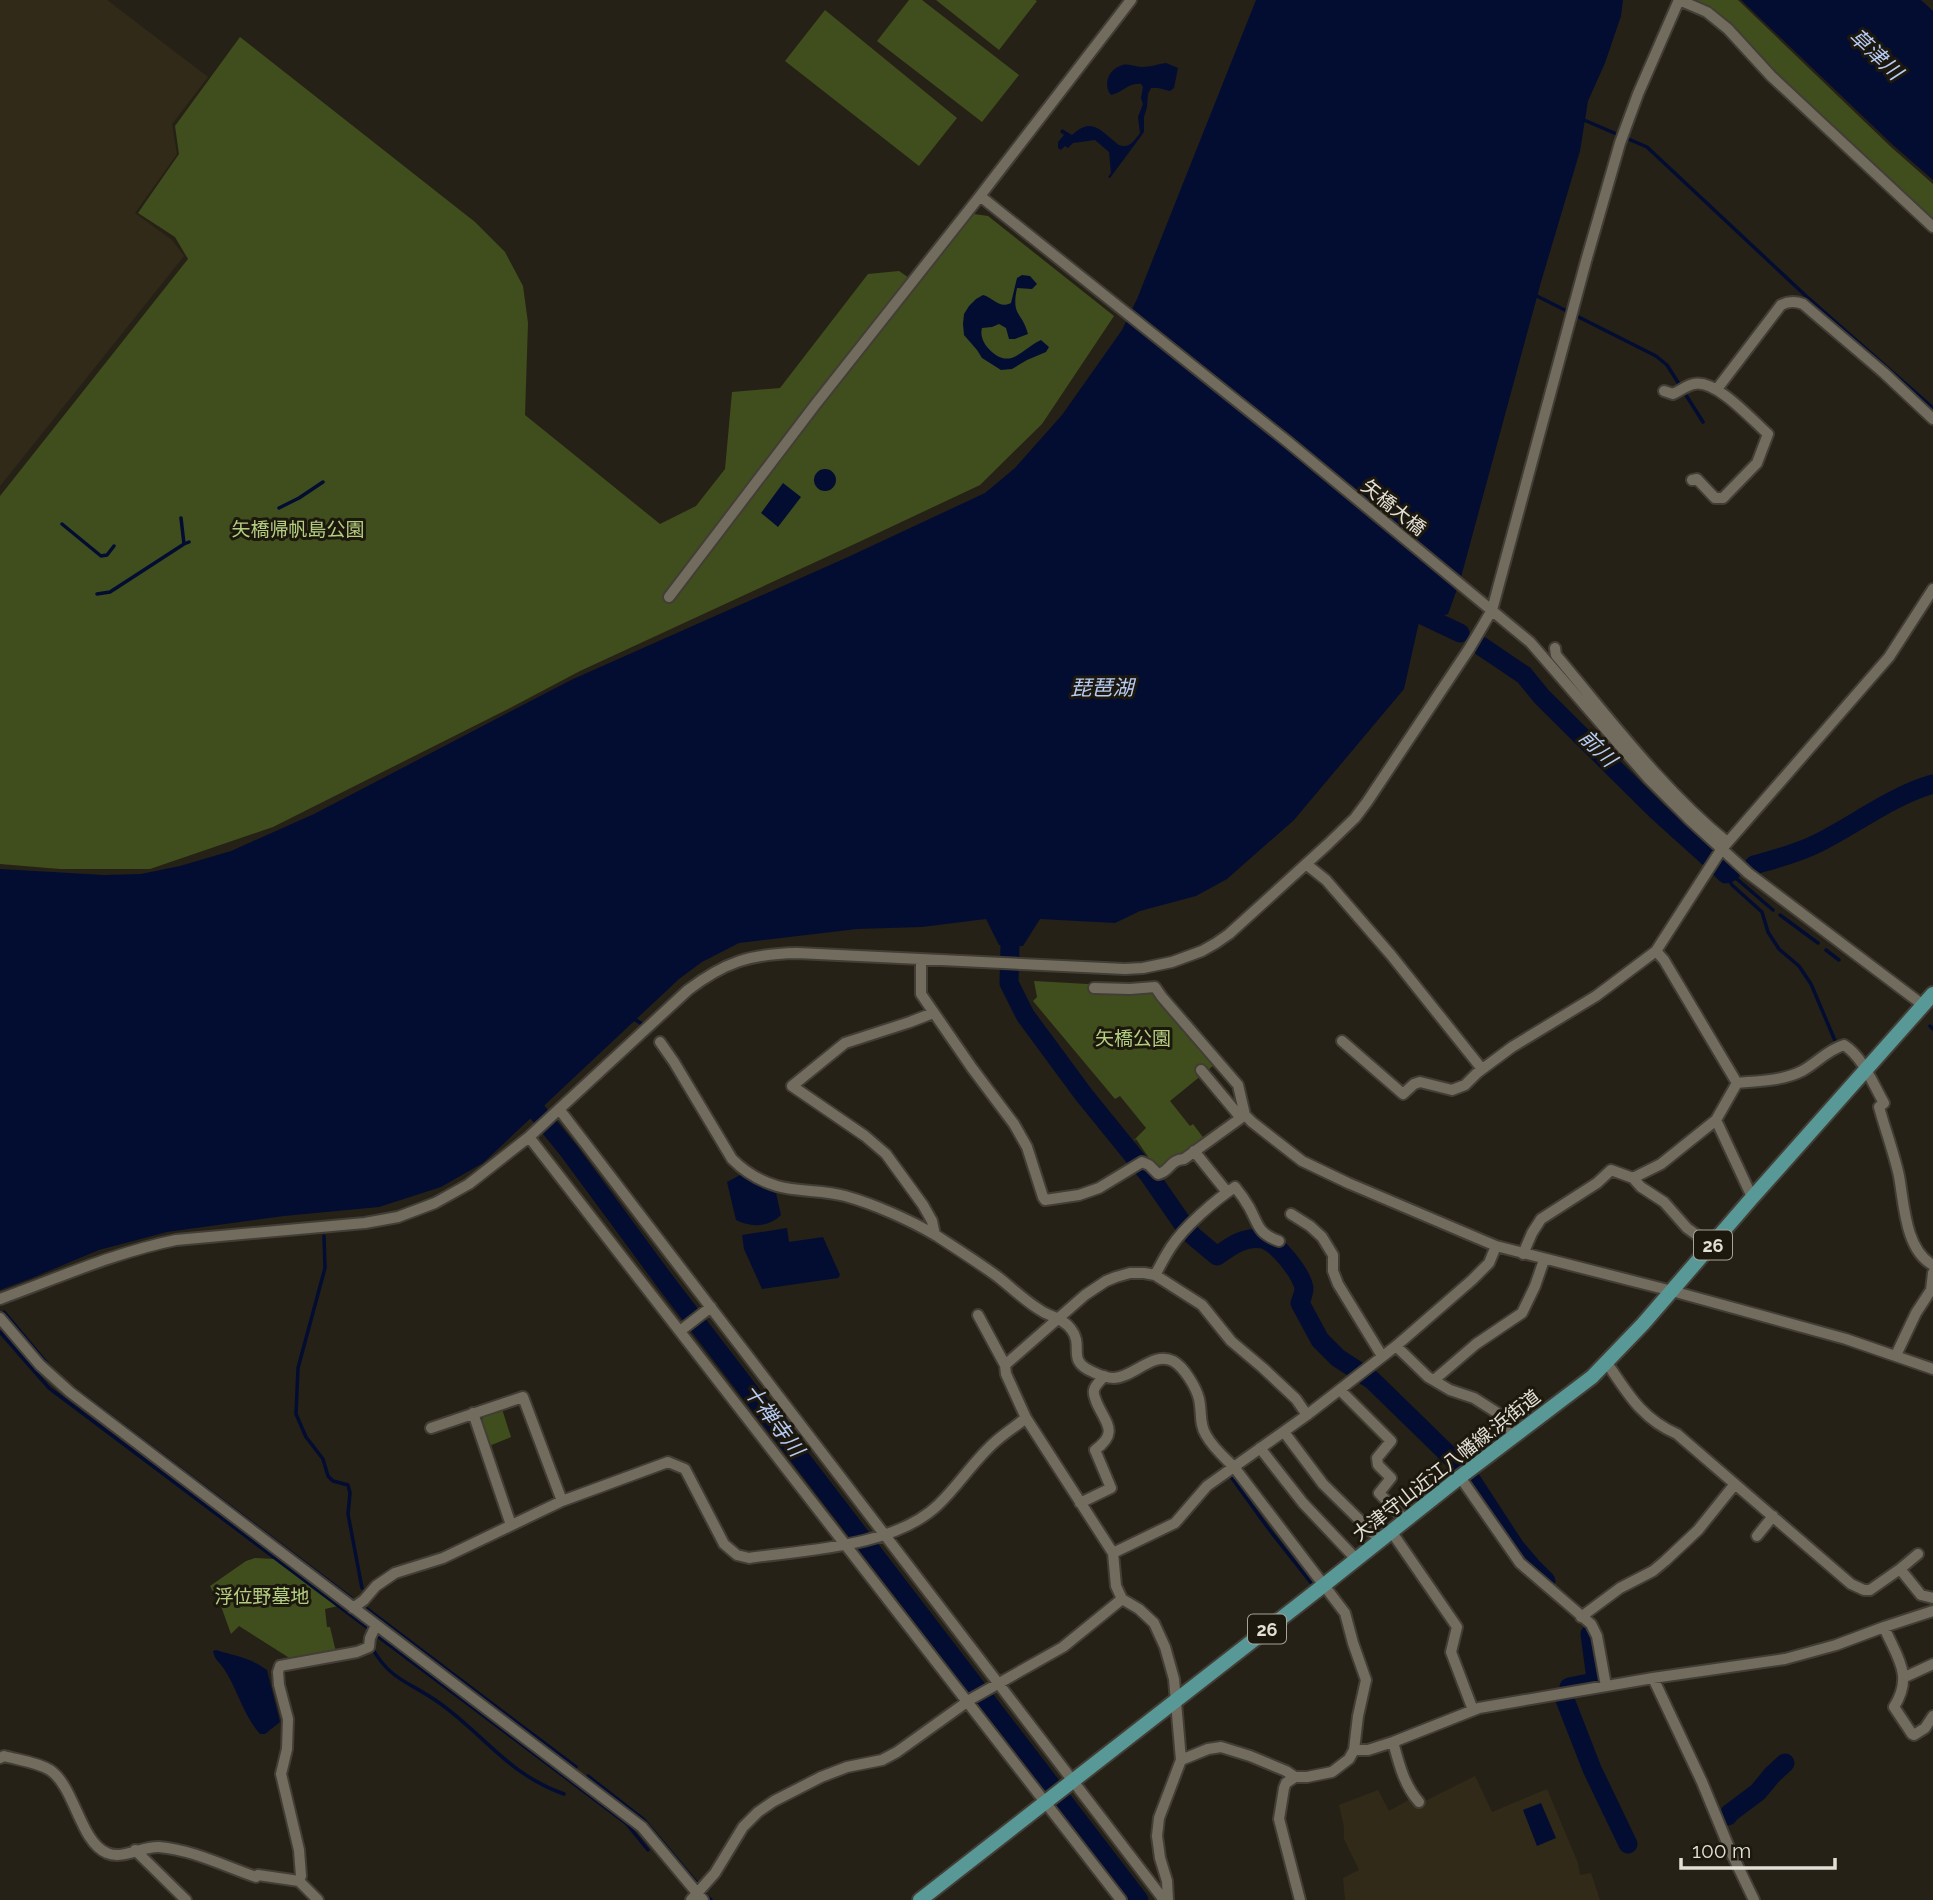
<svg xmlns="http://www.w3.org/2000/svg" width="1933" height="1900" font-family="Raleway,'Noto Sans JP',sans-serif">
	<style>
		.built { fill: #322a19 }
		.green { fill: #404e1d }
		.water { fill: #030d32 }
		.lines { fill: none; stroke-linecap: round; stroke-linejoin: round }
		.stream { stroke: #030d32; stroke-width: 3.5 }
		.river { stroke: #030d32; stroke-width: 19 }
		.minor-casing { stroke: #423e36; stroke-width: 14 }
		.major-casing { stroke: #423e36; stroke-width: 18 }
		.minor { stroke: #726c5f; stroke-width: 10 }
		.major { stroke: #589998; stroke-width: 14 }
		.labels { text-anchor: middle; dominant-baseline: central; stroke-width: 6; stroke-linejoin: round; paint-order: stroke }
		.shield { fill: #1d180d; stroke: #a7a39a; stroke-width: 2 }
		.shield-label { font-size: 18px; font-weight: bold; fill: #e2dfd7 }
		.street-label { font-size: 19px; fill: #e2dfd7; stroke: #1d180d }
		.park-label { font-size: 19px; fill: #b4ce80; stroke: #1d180d }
		.water-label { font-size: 21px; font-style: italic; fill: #b6cbf5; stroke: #1d180d }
	</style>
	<rect width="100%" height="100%" fill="#262116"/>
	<path class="built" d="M0 0H107L208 77 172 124 177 154 135 213 172 240 184 256 0 486Z
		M1475 1776 1492 1812 1547 1789 1578 1863 1580 1875 1591 1873 1600 1900H1345L1343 1878 1359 1870 1344 1839V1827L1339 1805 1378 1790 1389 1811 1412 1798 1423 1802Z"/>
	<path class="green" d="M909 0H922L1019 75 982 122 877 41Z
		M936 0H1035L1037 1 999 50Z
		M1696 0H1738L1891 147 1933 184V221L1869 163 1720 17Z
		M825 10 957 118 919 166 785 61Z
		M240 37 475 222 505 252 523 286 528 323 525 415 660 524 696 506 725 469 732 392 780 388 868 274 899 271 918 284 974 214 988 216 1114 316 1042 424 980 485 861 541 580 671 510 708 273 827 150 869H60L0 864V496L188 259 175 237 138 213 179 154 175 126Z
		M1034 981 1123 986 1156 983 1219 1061 1170 1101 1190 1126 1193 1124 1205 1140 1162 1168 1153 1164 1136 1139 1131 1143 1146 1128 1120 1096 1115 1099 1033 1001 1037 997Z
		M502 1409 511 1437 489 1446 482 1419 487 1412Z
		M255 1558 275 1559 338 1606 325 1609 327 1627H330L336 1652 291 1659 239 1626 231 1634 222 1609 210 1586 246 1561Z"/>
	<path class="water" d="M1256 0H1623L1621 16 1605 63 1588 101 1580 151 1541 282 1460 581 1448 614 1419 622 1404 689 1294 820 1227 879 1196 896 1140 911 1115 923 1040 919 1023 946 999 945 986 919 922 927 857 929 739 943 702 962 679 979 483 1163 441 1187 379 1207 284 1216 167 1232 99 1250 32 1278 0 1290V869L104 875 141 874 180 866 231 851 314 814 571 680 848 557 985 493 1015 468 1062 415 1122 330 1137 299Z
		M1741 0H1921L1933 11V180L1893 145Z
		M1166 63 1178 68 1174 88 1170 91 1158 88H1151L1148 94 1147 107 1144 117V132L1110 178 1108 177 1111 173 1109 152 1095 140 1073 143 1068 148 1065 146 1061 150 1058 148V142L1064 135 1060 132 1062 129 1072 135C1093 116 1100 131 1119 145 1129 149 1134 141 1140 133L1138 117 1143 104 1141 98 1143 87 1141 84C1129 82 1122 93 1111 95 1103 86 1108 70 1120 66 1128 62 1135 67 1143 67 1150 67 1158 64 1166 63Z
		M1022 275 1030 276 1037 284 1032 289 1017 288C1011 317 1022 311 1028 334L1015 339H1009L1006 328 999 324 992 327 982 328C980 335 983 342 988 348 1010 372 1021 349 1041 340L1049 347 1046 352 1027 360 1012 369 1001 370 982 358 977 350 964 335 963 324 964 314 969 306 976 299 983 295C994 298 999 309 1011 303L1017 278Z
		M814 480a11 11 0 1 1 22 0a11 11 0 1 1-22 0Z
		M783 483 801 497 778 527 761 513Z
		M740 1175 776 1193 781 1215C769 1227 751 1228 736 1220L727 1182Z
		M787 1228 789 1242 823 1237 840 1275 838 1278 762 1289 744 1249 742 1235Z
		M216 1650C235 1656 249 1657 267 1670L280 1722 265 1734H260C243 1715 238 1690 224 1669 219 1661 215 1661 213 1651Z
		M1541 1803 1556 1838 1537 1846 1523 1810Z"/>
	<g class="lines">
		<path class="stream" d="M1584 120 1647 147 1806 296 1933 408
			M1537 296 1656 356 1667 365 1703 422
			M279 508 299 498 323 482
			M181 518 184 544 189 542
			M62 524 101 556 107 555 114 546
			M97 594 110 592 184 544
			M1730 873 1773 910
			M1726 874 1732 885 1762 912 1768 932 1779 949 1799 966 1811 984 1836 1043
			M1780 915 1818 943
			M1826 950 1839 960
			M631 1017 642 1024
			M1930 1026 1933 1029
			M324 1236 325 1268 298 1368 296 1414 306 1437 323 1459 328 1476 333 1481 348 1485 350 1493 348 1514 362 1588
			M4 1312 50 1367
			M0 1332 49 1388 368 1628
			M68 1384 351 1598
			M1229 1474 1268 1528 1312 1584
			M367 1609 576 1767
			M375 1634 626 1823 648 1850
			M372 1648C391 1681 410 1682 438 1702 484 1734 507 1774 564 1794
			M588 1776 644 1820 696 1882
			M705 1894 711 1900"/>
		<path class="river" d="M1407 608 1460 633
			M1481 646 1524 675 1542 697 1657 811 1708 857
			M1717 865 1726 874 1731 872
			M1754 865C1775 859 1796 854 1816 844 1855 825 1891 796 1933 784
			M1010 945 1009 983 1025 1015 1084 1095 1149 1175 1183 1224 1193 1236 1217 1256C1231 1246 1244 1236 1262 1239 1277 1242 1301 1273 1304 1288 1304 1293 1302 1298 1300 1303L1320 1340 1338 1358 1372 1380 1454 1460 1472 1481 1515 1547 1532 1567 1546 1581
			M521 1092 569 1151 667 1284 1139 1900
			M1569 1687 1594 1682 1596 1679 1590 1634
			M1564 1697 1592 1769 1628 1844
			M1728 1816 1730 1813 1758 1792 1772 1775 1785 1763"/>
		<g class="minor-casing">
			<path id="minor" d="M1131 0 980 196 1288 442 1530 642 1648 778 1689 819 1748 873 1923 1005
				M1679 0 1707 12 1728 29 1771 76 1933 227
				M1717 389 1781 305C1789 301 1795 301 1803 304L1884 373 1933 419
				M1664 391 1673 394C1680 391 1687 385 1694 384 1716 379 1752 420 1768 434L1757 463 1723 498H1715L1697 479 1692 480
				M669 597 815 405 980 196
				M1555 648 1556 655C1610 719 1662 789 1727 842
				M1306 864 1326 880 1391 955 1482 1069
				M921 960V994L972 1068 1014 1124 1027 1147 1043 1197 1045 1200 1079 1195 1099 1188 1142 1162 1149 1165 1158 1174C1170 1172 1169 1160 1184 1159L1245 1115
				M1094 988 1130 989 1155 987 1162 997 1238 1085 1245 1115 1252 1122 1302 1161 1348 1183 1496 1246 1672 1291 1846 1339 1933 1369
				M933 1013 910 1022 845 1043 792 1086 865 1136 886 1154 923 1205 932 1221 935 1235
				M1342 1041 1403 1094 1414 1084 1420 1082 1452 1090 1465 1085 1477 1073 1512 1047 1596 996 1656 951 1721 850 1889 657 1933 589
				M660 1042 674 1062 732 1159C744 1171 760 1181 777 1186 798 1192 823 1190 845 1196 874 1204 910 1220 937 1236 957 1249 979 1263 998 1277 1012 1288 1025 1301 1040 1310 1050 1317 1063 1318 1071 1329 1085 1347 1065 1360 1093 1372 1099 1375 1107 1378 1114 1378 1134 1377 1153 1351 1173 1361 1184 1367 1196 1387 1199 1399 1202 1412 1199 1424 1206 1435 1213 1448 1224 1457 1234 1467L1345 1613 1353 1643 1366 1680 1358 1716 1354 1750 1349 1759 1332 1772 1307 1777H1295L1286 1771 1250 1756 1221 1747 1208 1749 1181 1760
				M1201 1070 1241 1118
				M1737 1083C1759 1081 1782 1081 1802 1071 1817 1063 1827 1050 1844 1045 1863 1057 1873 1084 1884 1103L1879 1107C1885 1129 1894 1153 1899 1176 1904 1203 1905 1250 1933 1265
				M559 1109 1164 1900
				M1716 1120 1752 1197
				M529 1137 1121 1900
				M1194 1151 1227 1192
				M1633 1178 1641 1187 1664 1202 1687 1228 1712 1246
				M1291 1214 1310 1226 1322 1237 1333 1255V1271L1338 1284 1382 1356
				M1523 1254 1532 1233 1541 1219 1597 1183 1611 1170 1633 1178 1661 1164 1716 1120 1737 1083 1664 960 1656 951
				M1155 1275C1160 1266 1165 1256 1171 1247 1184 1227 1215 1200 1235 1187 1240 1193 1245 1200 1249 1207 1259 1225 1257 1233 1279 1241
				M0 1299C58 1278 116 1252 176 1240L365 1223 398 1217 435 1203 469 1184 529 1137 688 990C725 962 750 954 797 953L1125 969 1143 968 1172 962 1202 951 1216 943 1229 934 1328 844 1355 818 1367 802 1469 649 1492 610 1586 261 1620 143 1638 94 1679 0
				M978 1315 1005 1365
				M0 1318 40 1365 70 1392 642 1827 703 1900
				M680 1331 711 1307
				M1396 1346 1428 1377 1450 1390 1474 1398 1496 1412 1515 1435
				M1896 1355 1916 1313 1931 1290 1933 1273
				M1607 1363C1628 1394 1642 1419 1677 1434L1851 1584 1864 1590H1870L1900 1569 1921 1595 1933 1598
				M1434 1380 1476 1344 1522 1313 1535 1286 1544 1260
				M1340 1390 1391 1441 1377 1458 1378 1465 1391 1478 1379 1493 1405 1520
				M473 1413 511 1525
				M431 1428 523 1397 562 1501
				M1284 1432 1323 1484 1380 1540
				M1260 1448 1303 1503 1356 1559
				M1460 1477 1520 1563 1591 1624 1597 1636 1606 1686
				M1080 1503 1111 1488 1095 1450C1120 1432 1105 1423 1096 1401 1095 1397 1093 1395 1094 1390 1095 1385 1101 1380 1104 1376
				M1391 1531 1457 1627 1451 1652 1473 1710
				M1757 1536 1773 1516
				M1113 1553 1175 1523 1207 1486 1307 1415 1396 1346 1472 1280 1489 1263 1496 1246
				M1900 1569 1918 1554
				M353 1608 364 1600 376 1586 395 1573 443 1558 562 1501 668 1462 685 1469 724 1544 737 1555 749 1558C806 1550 894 1547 938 1505 959 1485 974 1460 996 1441 1005 1433 1016 1426 1026 1418
				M1581 1617 1620 1588 1653 1571 1665 1561 1698 1530 1735 1484
				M1884 1627C1897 1658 1914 1675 1894 1707L1912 1734 1914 1735 1925 1728 1933 1716
				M1905 1677 1933 1664
				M1653 1678 1702 1782 1730 1850 1754 1900
				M1393 1742C1399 1764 1404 1785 1419 1802
				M1354 1750H1368L1393 1742 1479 1708 1653 1678 1785 1659 1836 1645 1884 1627 1933 1611
				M0 1758 4 1756C18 1760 37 1762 50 1770 75 1787 80 1842 107 1853 123 1860 142 1846 159 1847 193 1850 224 1866 256 1877L258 1875 299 1881 318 1900
				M1295 1777 1286 1783 1284 1788 1279 1819 1300 1900
				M135 1850 186 1900
				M299 1881 301 1876 299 1850 281 1774 287 1749 288 1719 279 1685 278 1672 280 1666 357 1652 369 1647 370 1638 376 1625
				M691 1900 715 1873 743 1827 758 1812 774 1801 821 1777 847 1767 882 1760 897 1752 971 1699 1063 1647 1122 1599
				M1168 1900 1167 1881 1160 1858 1157 1836 1159 1818 1181 1760 1174 1679 1165 1647 1154 1623 1139 1609 1122 1599 1116 1586 1113 1553 1026 1418 1006 1374 1005 1365 1085 1295 1106 1281 1116 1277 1130 1273H1144L1155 1275 1202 1305 1231 1341 1263 1368 1296 1399 1307 1415"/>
		</g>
		<g class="major-casing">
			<path id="major" d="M920 1900 1324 1585 1460 1477 1592 1377 1643 1324 1751 1199 1933 994"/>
		</g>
		<use href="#minor" class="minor"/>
		<use href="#major" class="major"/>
	</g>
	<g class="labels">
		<g class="shield">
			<rect x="1694" y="1230.5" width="38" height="29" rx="5"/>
			<rect x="1248" y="1614.5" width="38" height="29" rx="5"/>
		</g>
		<g class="shield-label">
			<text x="1713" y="1245">26</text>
			<text x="1267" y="1629">26</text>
		</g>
		<g class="street-label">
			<text transform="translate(1394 507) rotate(39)">矢橋大橋</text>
			<text transform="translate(1446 1465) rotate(-38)">大津守山近江八幡線;浜街道</text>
		</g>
		<g class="park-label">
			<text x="298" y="529">矢橋帰帆島公園</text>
			<text x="1133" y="1038">矢橋公園</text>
			<text x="262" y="1596">浮位野墓地</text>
		</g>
		<g class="water-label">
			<text transform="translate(1876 54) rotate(43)">草津川</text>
			<text x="1102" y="687">琵琶湖</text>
			<text transform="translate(1598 748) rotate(45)">前川</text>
			<text transform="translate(774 1420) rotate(53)">十禅寺川</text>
		</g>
	</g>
	<path d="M1681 1858v10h154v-10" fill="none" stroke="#e2dfd7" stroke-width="3.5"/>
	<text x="1692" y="1858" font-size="21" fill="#e2dfd7" stroke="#1d180d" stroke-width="5" paint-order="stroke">100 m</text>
</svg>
